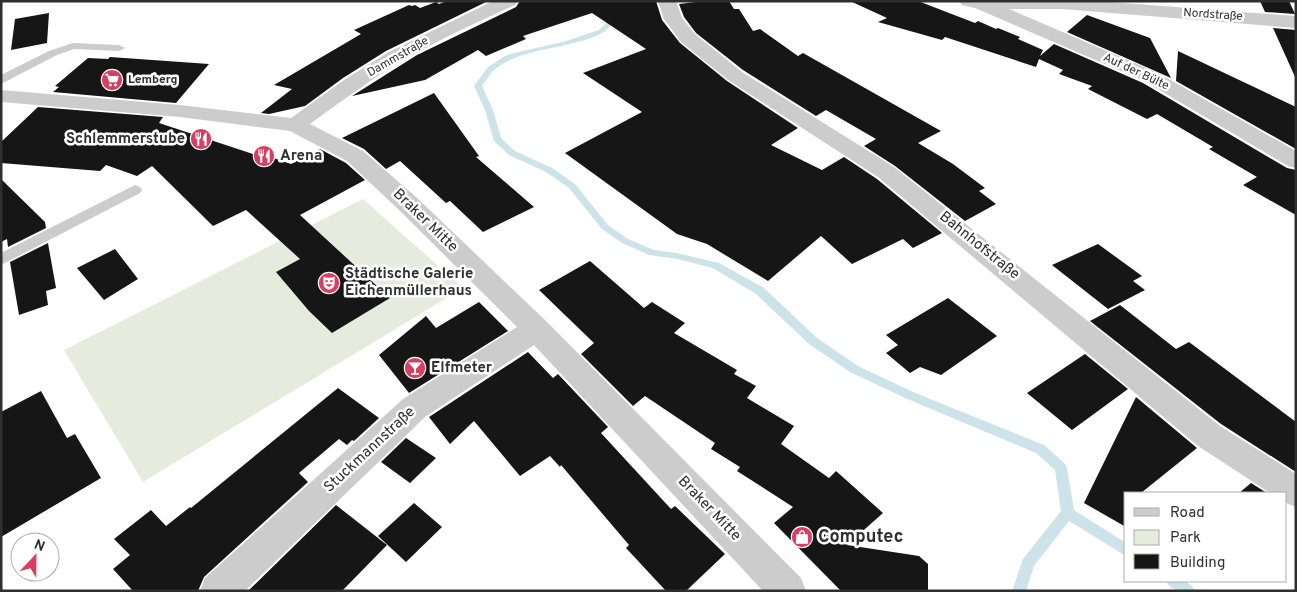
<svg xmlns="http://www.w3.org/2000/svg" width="1297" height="592" font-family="Overpass,sans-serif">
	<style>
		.green { fill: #e7ebde }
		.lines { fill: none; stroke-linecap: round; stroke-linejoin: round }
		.stream { fill: #cce3ea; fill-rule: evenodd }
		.building { fill: #161616 }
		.lane { fill: #ccc; fill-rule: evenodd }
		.street { fill: #ccc; fill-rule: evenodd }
		.labels { text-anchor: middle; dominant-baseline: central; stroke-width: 5; stroke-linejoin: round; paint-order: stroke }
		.far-street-label { font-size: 12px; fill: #2f2f2f; stroke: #fff }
		.far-poi-label { font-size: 12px; font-weight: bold; fill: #2f2f2f; stroke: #fff; text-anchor: start }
		.poi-label { font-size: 15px; font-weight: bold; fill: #2f2f2f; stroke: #fff; text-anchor: start }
		.street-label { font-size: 15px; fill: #2f2f2f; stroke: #fff }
		.near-poi-label { font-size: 18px; font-weight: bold; fill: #2f2f2f; stroke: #fff; text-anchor: start }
	</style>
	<rect width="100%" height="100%" fill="#fff"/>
	<path class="green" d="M363 199 463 288 143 482 64 350Z"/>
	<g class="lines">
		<path class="stream" d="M616 13 621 14C616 20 609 29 602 33 570 50 519 47 493 71 489 75 486 81 482 86L493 110 501 138 515 151 552 168 575 184 608 225 628 239 654 250 677 253 719 263 764 288 817 338 858 366 913 392 1044 445 1065 464 1067 468 1074 510 1126 543V556L1069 521 1034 566 1026 591H1012L1023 559 1061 511 1055 470 1036 453 905 398 850 372 809 344 756 294 713 268 677 259 649 255 622 243 602 229 569 188 546 172 509 155 494 141 485 110 474 86 488 67 505 56 518 52 563 42 599 30Z
			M1166 581C1177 580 1190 579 1195 591 1183 591 1171 592 1166 581Z"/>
	</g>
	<path class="building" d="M447 1H488L386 51 343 78 305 106 269 114 261 113 292 89 274 85 361 34 354 30 409 5 412 6 415 5 420 8 436 2 439 4Z
		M520 1H656L662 20 680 43 727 81 798 128 771 145 822 170 844 157 877 179 942 233 913 248 903 239 852 264 821 236 768 281 707 244 677 234 565 153 642 112 583 73 646 49 592 13 523 36 526 39 486 56 478 50 425 80 352 96 417 55 516 7Z
		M704 1H729L734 9H739L753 31 760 29 798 56 803 53 941 131 918 143 953 164 985 188 979 191 996 204 965 221 895 166 864 146 876 139 826 110 816 116 743 70 696 33 684 17 679 4Z
		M850 1H918L975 23 978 21 996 29 998 28 1020 37 1018 39 1043 50 1040 56 1054 44 1143 83 1287 168 1296 170V215L1243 185 1257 177 1209 149 1213 147 1157 114 1147 119 1088 89 1092 86 1059 74 1063 70 1039 59 1036 67 945 37 942 40 878 22 887 18Z
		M1260 1H1289L1295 14 1265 12Z
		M49 13 47 43 11 50 15 19Z
		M1087 15 1150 38 1171 78 1067 32Z
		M1273 28 1296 30V79Z
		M1178 51 1296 107V149L1176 81Z
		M110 57 209 64 176 103 53 92 59 87 55 86 88 58 108 59Z
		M434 93 479 156 476 157 534 207 483 232 450 201 446 203 400 161 386 169 364 149 342 138Z
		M38 107 163 117 159 123 256 155 259 153 291 164 320 149 346 163 365 180 300 215 390 298 332 333 309 311 276 272 300 259 246 210 213 226 152 166 137 176 106 165 100 171 1 163V142Z
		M1 179 45 222 46 228 8 247 7 239 1 242Z
		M48 243 56 288 46 291 48 305 19 315 10 262Z
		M1098 244 1142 276 1133 281 1145 290 1108 309 1052 265Z
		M115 249 138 279 104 300 77 268Z
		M590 261 644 308 652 302 685 323 674 333 737 370 734 374 756 386 747 398 794 426 781 444 829 478 836 471 883 513 847 545 919 556 928 564V591H841L774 523 793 507 737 471 740 467 711 449 715 443 645 396 633 406 581 354 594 343 539 290Z
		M948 298 997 336 941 375 920 367 910 373 886 353 898 345 886 335Z
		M479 302 508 331 409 393 379 355 426 316 436 328Z
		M1120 305 1176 349 1189 342 1296 422V472L1221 424 1090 321Z
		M528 352 553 378 558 374 608 427 601 433 671 509 675 506 725 554 686 591H666L626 548 629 545 561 465 560 467 550 456 520 476 474 421 450 444 429 417Z
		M1085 354 1128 389 1072 430 1027 393Z
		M338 388 379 418 354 441 352 440 347 445 339 439 299 473 308 482 204 577 198 591H133L113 569 130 555 114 539 151 510 166 526 190 507 191 508Z
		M41 391 67 438 75 434 101 478 1 537V412Z
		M1136 397 1197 448 1141 493H1126V527L1084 503Z
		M406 438 436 458 410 483 381 462Z
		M1251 483 1267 493H1239Z
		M414 503 442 527 406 562 378 536Z
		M336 505 387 545 342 591H248Z"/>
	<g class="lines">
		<path class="lane" d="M73 43 119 45 125 48 119 51 74 49 57 55 1 84V75L49 51Z
			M135 185 140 187 142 190 140 193 1 265V253Z"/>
		<path class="street" d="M493 1H518L515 5C477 22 438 40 402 61 370 80 340 102 310 124L363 151 416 197 546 321 801 578 806 591H763L534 345 425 417 245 591H200L205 578 403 399 517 327 398 209 347 161 290 131 180 117 1 102V90L180 105 291 118 344 80 387 53Z
			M658 1H676L682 18 695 34 742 72 894 167 1220 426 1296 474V507L1286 503V493H1270L1198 446 878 177 728 80 681 42 664 19Z
			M959 1H1097L1296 16V28L1062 9H1009L1158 73 1296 151V168L1288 166 1144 81 975 8 962 5Z"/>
	</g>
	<defs>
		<g id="supermarket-disc" transform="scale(1.125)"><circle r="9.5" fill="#d93e62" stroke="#fff"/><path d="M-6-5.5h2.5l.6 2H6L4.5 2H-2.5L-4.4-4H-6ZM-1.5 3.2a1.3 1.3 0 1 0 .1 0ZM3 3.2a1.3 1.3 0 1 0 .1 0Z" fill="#fff"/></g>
		<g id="restaurant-disc" transform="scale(1.125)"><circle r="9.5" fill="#d93e62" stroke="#fff"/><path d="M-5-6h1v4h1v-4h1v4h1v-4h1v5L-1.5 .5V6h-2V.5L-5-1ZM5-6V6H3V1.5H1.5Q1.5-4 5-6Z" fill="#fff"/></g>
		<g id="theatre-disc" transform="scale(1.125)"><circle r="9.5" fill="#d93e62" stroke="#fff"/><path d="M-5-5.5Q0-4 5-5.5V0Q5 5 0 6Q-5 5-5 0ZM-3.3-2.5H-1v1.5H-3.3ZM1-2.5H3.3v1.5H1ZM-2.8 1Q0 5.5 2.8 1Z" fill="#fff"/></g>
		<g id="bar-disc" transform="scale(1.125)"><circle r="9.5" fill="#d93e62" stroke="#fff"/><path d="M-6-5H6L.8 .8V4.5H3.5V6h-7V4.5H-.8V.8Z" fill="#fff"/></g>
		<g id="shop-disc" transform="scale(1.125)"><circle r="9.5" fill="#d93e62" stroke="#fff"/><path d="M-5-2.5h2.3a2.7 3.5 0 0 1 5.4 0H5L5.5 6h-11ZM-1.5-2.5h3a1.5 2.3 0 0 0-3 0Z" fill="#fff"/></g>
	</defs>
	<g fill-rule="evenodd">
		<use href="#supermarket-disc" x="112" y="80"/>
		<use href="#restaurant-disc" x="201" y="139"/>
		<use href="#restaurant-disc" x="264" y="156"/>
		<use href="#theatre-disc" x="329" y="283"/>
		<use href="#bar-disc" x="415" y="368"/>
		<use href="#shop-disc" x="802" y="537"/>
	</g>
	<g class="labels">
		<g class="far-street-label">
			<text transform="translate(1213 15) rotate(4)">Nordstraße</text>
			<text transform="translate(398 57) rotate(-30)">Dammstraße</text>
			<text transform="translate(1136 72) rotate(25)">Auf der Bülte</text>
		</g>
		<g class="far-poi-label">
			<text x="128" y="80">Lemberg</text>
		</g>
		<g class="poi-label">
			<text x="185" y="139" text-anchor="end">Schlemmerstube</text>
			<text x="280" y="156">Arena</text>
			<text x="345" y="274">Städtische Galerie<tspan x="345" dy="17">Eichenmüllerhaus</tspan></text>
			<text x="431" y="368">Elfmeter</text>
		</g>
		<g class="street-label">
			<text transform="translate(425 221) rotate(44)">Braker Mitte</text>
			<text transform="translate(979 246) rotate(39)">Bahnhofstraße</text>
			<text transform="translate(370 450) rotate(-43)">Stuckmannstraße</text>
			<text transform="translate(709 509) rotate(46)">Braker Mitte</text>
		</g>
		<g class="near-poi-label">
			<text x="818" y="537">Computec</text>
		</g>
	</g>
	<rect width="1297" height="592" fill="none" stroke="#2f2f2f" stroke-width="5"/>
	<rect x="1124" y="492" width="162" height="90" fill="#ffffff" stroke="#acacac"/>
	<rect x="1134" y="508" width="25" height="8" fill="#cccccc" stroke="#acacac"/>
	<text x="1170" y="517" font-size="15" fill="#2f2f2f">Road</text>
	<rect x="1134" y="530" width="25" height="15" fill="#e7ebde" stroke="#acacac"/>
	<text x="1170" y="542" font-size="15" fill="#2f2f2f">Park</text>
	<rect x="1134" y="554" width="25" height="15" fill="#161616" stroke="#acacac"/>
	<text x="1170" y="567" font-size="15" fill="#2f2f2f">Building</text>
	<g transform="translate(35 557) rotate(22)"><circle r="24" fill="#ffffff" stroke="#acacac"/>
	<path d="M0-4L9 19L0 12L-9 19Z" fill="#d93e62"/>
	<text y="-8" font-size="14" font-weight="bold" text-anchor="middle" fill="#2f2f2f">N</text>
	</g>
</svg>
